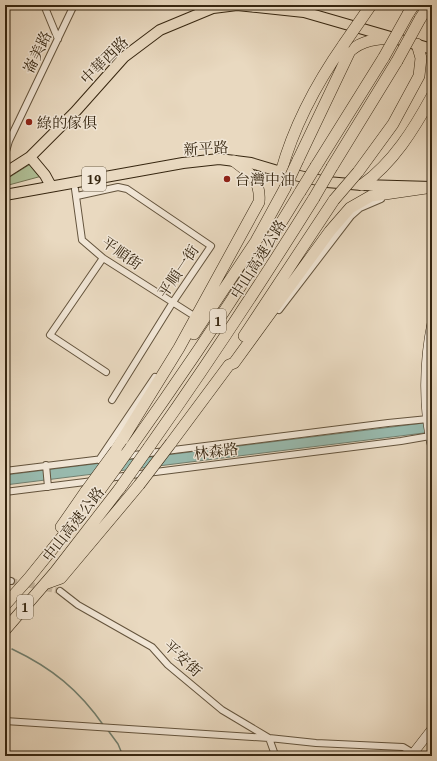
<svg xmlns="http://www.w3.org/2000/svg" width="437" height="761" font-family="'Gentium Book Plus','Noto Serif TC',serif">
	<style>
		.green { fill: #b0c097; stroke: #737354 }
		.water { fill: #98baae; stroke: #717f6f }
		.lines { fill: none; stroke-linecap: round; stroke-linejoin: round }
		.stream { stroke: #717f6f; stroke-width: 1.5 }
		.street-tunnel { stroke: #c5b59d; stroke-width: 6; stroke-dasharray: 6 3; stroke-linecap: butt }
		.street-casing { stroke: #63533c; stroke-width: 8 }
		.secondary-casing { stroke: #362610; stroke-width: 10 }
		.primary-casing { stroke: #362610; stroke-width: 12 }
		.highway-casing { stroke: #362610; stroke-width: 12 }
		.street { stroke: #f1e6d6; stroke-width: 6 }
		.secondary { stroke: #f1e6d6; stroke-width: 9 }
		.primary { stroke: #e9d9c0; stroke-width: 10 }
		.highway { stroke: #e9d9c0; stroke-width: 11 }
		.highway-bridge-casing { stroke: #362610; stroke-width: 12; stroke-linecap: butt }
		.highway-bridge { stroke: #e9d9c0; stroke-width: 11 }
		.poi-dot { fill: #8f2418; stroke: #f1e6d6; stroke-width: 1.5 }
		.labels { text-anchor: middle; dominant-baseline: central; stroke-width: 3; stroke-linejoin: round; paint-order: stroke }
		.shield { fill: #f1e6d6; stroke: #6e604b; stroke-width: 1 }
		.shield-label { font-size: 14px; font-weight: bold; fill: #362610 }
		.street-label { font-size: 15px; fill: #362610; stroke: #f1e6d6 }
		.poi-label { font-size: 15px; fill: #362610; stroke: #f1e6d6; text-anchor: start }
	</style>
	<rect width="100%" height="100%" fill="#e9d9c0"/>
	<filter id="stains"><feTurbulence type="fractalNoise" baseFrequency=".005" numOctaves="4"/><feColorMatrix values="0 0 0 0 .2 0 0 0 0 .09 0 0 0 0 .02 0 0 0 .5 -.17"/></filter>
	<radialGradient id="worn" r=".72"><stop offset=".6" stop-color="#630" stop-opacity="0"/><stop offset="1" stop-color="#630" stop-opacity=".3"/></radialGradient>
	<path class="green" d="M32 163 42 176 5 186V180Z"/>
	<path class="water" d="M432 422V432L5 485V475Z"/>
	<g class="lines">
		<path class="stream" d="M12 649C52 668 79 690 104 726
			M107 729 118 744 123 756"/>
		<path class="street-tunnel" d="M11 581 60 591"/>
		<g class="street-casing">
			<path id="street" d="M44 5 58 39
				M5 155 9 141 74 5
				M75 189 82 240 103 258 191 314
				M77 196 118 187 127 189 211 246 173 302 112 400
				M103 258 50 335 106 372
				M279 310 351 216 360 208 381 199
				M126 456 388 423 428 419
				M99 460 155 377
				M46 465 48 487
				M5 471 111 458
				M108 478 401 441 430 436
				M5 492 93 481
				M5 580 11 581
				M60 591 78 605 152 647 168 665 222 710 269 738 274 752 273 756
				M5 721 269 738 316 743 403 747 413 753"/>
		</g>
		<g class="secondary-casing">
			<path id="secondary" d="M432 323C424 361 423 408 432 445
				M411 756 432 729"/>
		</g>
		<g class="primary-casing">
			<path id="primary" d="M30 157 45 175 51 186
				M5 173 30 157 75 112 124 57 160 30 213 8 237 5 304 12 432 49
				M5 195 183 163 219 159 251 163 281 172 327 182 362 185 432 187"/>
		</g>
		<g class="highway-casing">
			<path id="highway" d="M254 6 256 5
				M408 14 414 5
				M420 19 429 5
				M298 160 350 51C363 40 376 39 393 38
				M316 166 384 57
				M332 167 397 61
				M281 172C294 125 316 84 344 44
				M358 172 393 124 419 76 421 58 417 44
				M362 185C393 163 414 129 432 96
				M194 334 256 241 285 188
				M244 336 334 200
				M171 443 229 365 234 363 330 231 350 208 371 196 426 188
				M131 447C190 364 247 279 300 192
				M149 447C207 365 261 283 314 198
				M116 450 179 348 259 202C261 180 250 173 234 161
				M61 527 86 491
				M47 583 61 578 139 485
				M5 605 29 578 100 490
				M5 630 55 572 120 488"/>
		</g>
		<use href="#street" class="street"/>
		<use href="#secondary" class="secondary"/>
		<use href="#primary" class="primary"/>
		<use href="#highway" class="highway"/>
		<g class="highway-bridge-casing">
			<path id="highway-bridge" d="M344 44 371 5
				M384 57 408 14
				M397 61 420 19
				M285 188 298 160
				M300 192 316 166
				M314 198 332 167
				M334 200 358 172
				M139 485 171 443
				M120 488 149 447
				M100 490 131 447
				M86 491 116 450"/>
		</g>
		<use href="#highway-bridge" class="highway-bridge"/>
	</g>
	<g class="poi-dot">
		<circle cx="29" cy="122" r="4"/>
		<circle cx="227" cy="179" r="4"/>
	</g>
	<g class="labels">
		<g class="shield">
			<rect x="82" y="167" width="24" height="24" rx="3"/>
			<rect x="210" y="309" width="16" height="24" rx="3"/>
			<rect x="17" y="595" width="16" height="24" rx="3"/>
		</g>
		<g class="shield-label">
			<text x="94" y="179">19</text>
			<text x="218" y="321">1</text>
			<text x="25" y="607">1</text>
		</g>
		<g class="street-label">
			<text transform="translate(37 52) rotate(-64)">崙美路</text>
			<text transform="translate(104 60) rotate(-45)">中華西路</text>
			<text transform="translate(206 148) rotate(-3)">新平路</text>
			<text transform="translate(122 253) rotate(35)">平順街</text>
			<text transform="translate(258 259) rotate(-58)">中山高速公路</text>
			<text transform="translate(178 271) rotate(-56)">平順一街</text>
			<text transform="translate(216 451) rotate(-7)">林森路</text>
			<text transform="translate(73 524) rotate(-52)">中山高速公路</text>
			<text transform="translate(183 658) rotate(43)">平安街</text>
		</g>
		<g class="poi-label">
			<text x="37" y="122">綠的傢俱</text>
			<text x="235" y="179">台灣中油</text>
		</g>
	</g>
	<rect width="437" height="761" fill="none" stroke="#e9d9c0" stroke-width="20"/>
	<rect x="6" y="6" width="425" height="749" fill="none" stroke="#362610" stroke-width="2"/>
	<rect x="10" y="10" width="417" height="741" fill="none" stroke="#362610"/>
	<rect width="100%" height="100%" filter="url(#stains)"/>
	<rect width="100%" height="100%" fill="url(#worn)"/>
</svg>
